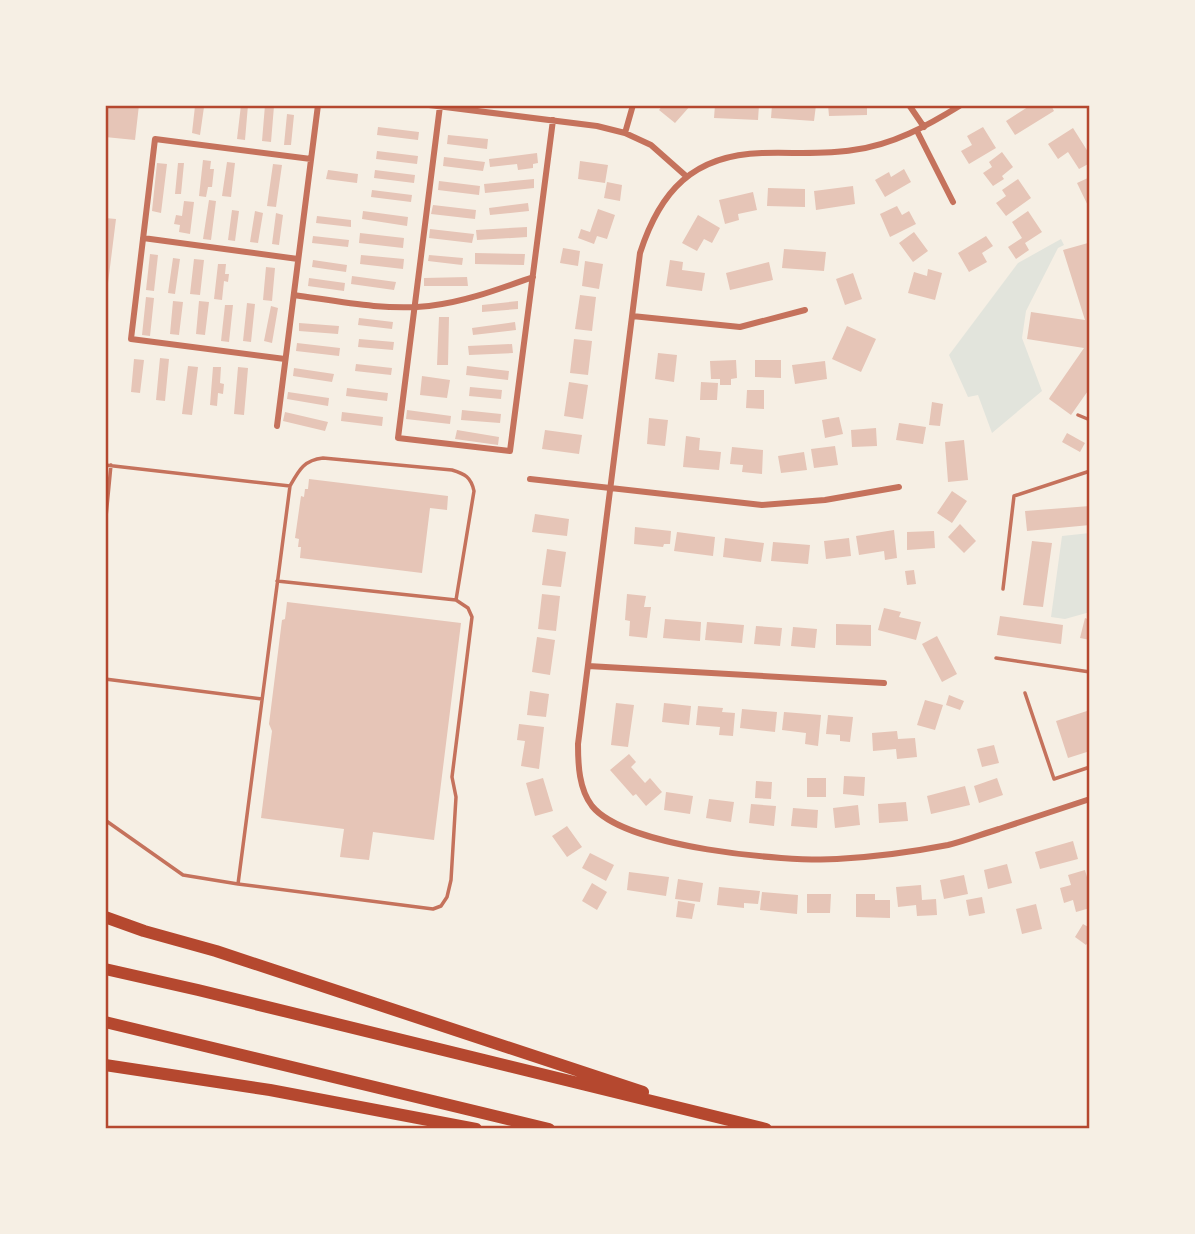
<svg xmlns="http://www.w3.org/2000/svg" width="1195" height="1234" font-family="'Archivo Narrow',sans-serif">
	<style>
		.green { fill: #e2e4dc }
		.building { fill: #e6c5b7 }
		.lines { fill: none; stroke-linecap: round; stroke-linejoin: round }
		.service { stroke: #c5725c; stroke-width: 3.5 }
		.minor { stroke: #c5725c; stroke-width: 6 }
		.motorway { stroke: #b5482f; stroke-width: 12 }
		.neatline { fill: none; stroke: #b5482f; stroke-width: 2.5 }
	</style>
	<rect width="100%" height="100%" fill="#f6efe4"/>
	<path class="green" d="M1061 239 1064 245 1058 248 1026 311 1022 338 1042 391 992 433 978 395 968 397 949 355 1018 263Z
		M1090 533V612L1065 619 1051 617 1062 536Z"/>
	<path class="building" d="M105 105H139L135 140 105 137Z
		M241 105H248L245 140 237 139Z
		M265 105 274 106 271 142 262 141Z
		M663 105H691L675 123 659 110Z
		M715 105H759L758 120 714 118Z
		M772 105H816L814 121 771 118Z
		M828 105H867V115L829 116Z
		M1031 105H1051L1054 111 1015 135 1006 121Z
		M195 106 204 107 200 135 192 133Z
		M287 114 294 115 291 145H284Z
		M378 127 419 132 418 140 377 135Z
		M983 127 996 148 969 164 961 151 972 145 967 136Z
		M1073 128 1090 155V163L1079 169 1068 152 1058 159 1048 144Z
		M448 135 488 139 487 149 447 144Z
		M377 151 418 156 417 164 376 159Z
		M1002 152 1013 167 1002 176 1004 179 993 186 983 173 992 167 989 162Z
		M537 153 538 163 533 164V168L518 170 517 164 490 167 489 159Z
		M444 157 485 162 483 171 443 166Z
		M203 160 211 161 210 169H214L212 187H208L206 197 199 196Z
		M580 161 608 165 605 183 578 179Z
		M227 162 235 163 231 197 222 196Z
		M157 163 167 164 161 213 152 211Z
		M178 163H184L181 194H175Z
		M273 164 282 165 276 207 267 206Z
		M904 169 911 182 885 197 875 180 889 172 891 177Z
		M328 170 358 174 357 183 326 179Z
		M375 170 415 175 414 183 374 178Z
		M1090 177V210L1077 183Z
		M534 179V188L485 193 484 184Z
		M1018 179 1031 198 1006 216 996 203 1006 196 1002 190Z
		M439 181 480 186 479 195 438 190Z
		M607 182 622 185 620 201 604 198Z
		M853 186 855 204 816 210 814 191Z
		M768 188 805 189V207L767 206Z
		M372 190 412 195 411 202 371 197Z
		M753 192 757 210 738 214 739 220 725 224 719 200Z
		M209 200 216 201 211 240 203 239Z
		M184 201 194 202 190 234 179 232 180 225 174 224 176 215 182 216Z
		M528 203 529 211 490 215 489 208Z
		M433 205 476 210 475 219 431 214Z
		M897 206 902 215 909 211 916 224 890 237 880 214Z
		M598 209 615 215 607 239 597 236 594 244 578 238 581 229 590 232Z
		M232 210 239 211 235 241 228 240Z
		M255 211 263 213 258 243 250 242Z
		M363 211 408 217 407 226 362 219Z
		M1028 211 1042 232 1025 243 1029 250 1016 259 1008 247 1022 238 1012 222Z
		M276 213 283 215 279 245 272 244Z
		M698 215 720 228 712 243 704 239 697 251 682 243Z
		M317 216 351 220V227L316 223Z
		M105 218 116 219 107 291 105 290Z
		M527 227V237L477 240 476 230Z
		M430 229 474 234 472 243 429 238Z
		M914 232 928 251 913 262 899 243Z
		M360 233 404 238 403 248 359 243Z
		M313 236 349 240 348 247 312 243Z
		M986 236 993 246 982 253 987 262 969 272 958 253Z
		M1088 243 1090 250V388L1071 415 1049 399 1050 397 1084 348 1027 339 1031 312 1085 320 1063 250Z
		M563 248 580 251 578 266 560 263Z
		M784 249 826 252 824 271 782 268Z
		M475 253 525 254 524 265 475 264Z
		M150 254 158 255 154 291 146 290Z
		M361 255 404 259 403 269 360 264Z
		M429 255 463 258 462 265 428 261Z
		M173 258 180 259 175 294 168 293Z
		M194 259 204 260 200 295 190 294Z
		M313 260 347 265 346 272 312 267Z
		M670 260 683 262 682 270 705 273 702 291 666 286Z
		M585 261 603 264 599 289 582 286Z
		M769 262 773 280 730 290 726 273Z
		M218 264H226L225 274H229L228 282 224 281 222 300 214 299Z
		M266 267 275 268 272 301 263 300Z
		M928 269 942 273 935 300 908 293 914 272 927 276Z
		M853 273 862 299 845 305 836 279Z
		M352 276 396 282 394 290 351 284Z
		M467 277 468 286H424V278Z
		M309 278 345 283 344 291 308 286Z
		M580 295 596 297 592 331 575 329Z
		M146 297 154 298 150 336 142 335Z
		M173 301 183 302 179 335 170 334Z
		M199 301 209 302 205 335 196 334Z
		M518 301V309L482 312V305Z
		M247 303 255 304 251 342 243 341Z
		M225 305H233L229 342 221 341Z
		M271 306 278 308 272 343 264 341Z
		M439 317H449L448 365H437Z
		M359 318 393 322 392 329 358 325Z
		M515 322 516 330 473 335 472 328Z
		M299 323 339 326 338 334 299 331Z
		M847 326 876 339 861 372 832 359Z
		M359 339 394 342 393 350 358 347Z
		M574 339 592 341 588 375 570 373Z
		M297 343 340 348 339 356 296 351Z
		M512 344 513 353 469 355 468 346Z
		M658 353 677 355 674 382 655 379Z
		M160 358 169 359 165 401 156 400Z
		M134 359 144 360 140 393 131 392Z
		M736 360 737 378 731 379V385H720V379H711L710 361Z
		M755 360H781V378L755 377Z
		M825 361 827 379 795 384 792 365Z
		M356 364 392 368 391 375 355 371Z
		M188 366 198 367 192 415 182 414Z
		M467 366 509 371 508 380 466 375Z
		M213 367H221L220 383 224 384 223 394 218 393 217 406 210 405Z
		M238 367 248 368 244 415 234 414Z
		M294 368 334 374 332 382 293 376Z
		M422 376 450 380 447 398 420 395Z
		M569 382 588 385 583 419 564 416Z
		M701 382 718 383 717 400H700Z
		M470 387 502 390 501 399 469 396Z
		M347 388 388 393 387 401 346 396Z
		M747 390H764V409L746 408Z
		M288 392 329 398 328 406 287 399Z
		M932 402 943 404 940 426 929 425Z
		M407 410 451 416 450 424 406 419Z
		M462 410 501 414 500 423 461 420Z
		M285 412 328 422 325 431 283 421Z
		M342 412 383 417 382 426 341 421Z
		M839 417 843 434 825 438 822 420Z
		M649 418 668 420 665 446 647 444Z
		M899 423 926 427 923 444 896 440Z
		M876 428 877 446 852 447 851 430Z
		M457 430 499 437 498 445 455 439Z
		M545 430 582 435 579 454 542 449Z
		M1067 433 1085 443 1080 452 1062 442Z
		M686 436 700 438 699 450 721 452 719 470 683 467Z
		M964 440 968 480 948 482 945 442Z
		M835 446 838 465 814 468 811 449Z
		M732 447 763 450 762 474 742 472 743 465 730 464Z
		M804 452 807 470 781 473 778 456Z
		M309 479 448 496 447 510 430 508 422 573 300 558 301 547H298L299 539 295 538 301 496 304 497 305 489H308Z
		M952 491 967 501 952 523 937 513Z
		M1090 506V525L1027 531 1025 511Z
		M535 514 569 519 567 536 532 532Z
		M960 524 976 541 964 553 948 537Z
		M635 527 671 531 670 544H664L663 547 634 544Z
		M894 530 897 558 885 560 884 551 859 555 856 536Z
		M934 531 935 548 907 550V532Z
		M677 532 715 537 713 556 674 551Z
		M725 538 764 543 761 562 723 557Z
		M849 538 851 556 826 559 824 541Z
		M1032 541 1052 543 1043 607 1023 605Z
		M773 542 810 545 808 564 771 561Z
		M547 549 566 552 561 587 542 585Z
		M914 570 916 584 907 585 905 571Z
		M542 594 560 596 556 631 538 629Z
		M627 594 646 596 644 607H651L647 638 629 636 630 621 625 620Z
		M287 602 461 623 434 840 373 832 369 860 340 857 344 829 261 818 272 731 269 724 282 620 285 619Z
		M884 608 901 612 899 617 921 622 916 640 878 630Z
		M1000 616 1063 625 1061 644 997 635Z
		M1085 618 1090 620V640L1080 638Z
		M665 619 701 622 700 641 663 638Z
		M707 622 744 625 742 643 705 640Z
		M836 624 871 625V646L836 645Z
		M756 626 782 628 780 646 754 644Z
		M793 627 817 629 815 648 791 646Z
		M937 636 957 674 942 682 922 644Z
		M537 637 555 640 550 675 532 672Z
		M530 691 549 694 546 717 527 715Z
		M949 695 964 701 960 710 946 705Z
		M925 700 943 705 935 730 917 725Z
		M616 703 634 705 628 747 611 745Z
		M664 703 691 706 689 725 662 722Z
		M698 706 723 708 722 712 735 713 733 736 719 735 720 727 696 725Z
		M742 709 777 712 775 732 740 728Z
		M1090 710V751L1068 758 1056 721Z
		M784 712 821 715 818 746 805 744 806 733 782 730Z
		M828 715 853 717 850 742 840 741V735L826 734Z
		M519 724 544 727 539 769 521 766 525 741 517 740Z
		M897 731 898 739 915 738 917 757 897 759 896 749 873 751 872 733Z
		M994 745 999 763 982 767 977 749Z
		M629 754 636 762 631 767 645 783 650 778 662 792 646 806 636 794 633 796 610 770Z
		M844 776 865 777 864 796 843 794Z
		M543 778 553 811 535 816 526 783Z
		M807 778H826V797H807Z
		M997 778 1003 795 979 803 974 786Z
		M756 781 772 782 771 799 755 798Z
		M965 786 970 805 931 814 927 796Z
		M666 792 693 796 690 814 664 810Z
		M709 799 734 802 731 822 706 818Z
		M906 802 908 821 879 823 878 804Z
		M751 804 776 806 774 826 749 823Z
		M858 805 860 825 835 828 833 808Z
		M793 808 818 810 817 828 791 826Z
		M567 826 582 847 567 857 552 836Z
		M1073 841 1078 859 1040 869 1035 852Z
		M590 853 614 865 606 881 582 868Z
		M1007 864 1012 883 988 889 984 870Z
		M1085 870 1090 888V908L1076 912 1073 900 1064 903 1060 888 1071 885 1068 875Z
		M629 872 669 877 666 896 627 890Z
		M964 875 968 894 944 899 940 880Z
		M678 879 703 883 700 902 675 899Z
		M592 883 607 892 597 910 582 901Z
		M921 885 922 900 936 899 937 915 917 916 916 905 898 907 896 887Z
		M719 887 760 891 758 904 744 903V908L717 905Z
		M762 892 798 895 797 914 760 910Z
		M807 894H831L830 913H807Z
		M856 894H875V900H890V918L856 917Z
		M982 897 985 913 969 916 966 900Z
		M678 901 695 904 692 919 676 917Z
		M1036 904 1042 929 1022 934 1016 909Z
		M1083 924 1090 928V939L1086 945 1075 937Z"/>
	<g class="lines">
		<path class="service" d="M1078 415 1090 420
			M105 465 290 486 238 884 183 875 105 820
			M105 527 111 465
			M277 581 456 600 474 491C471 477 465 474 452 470L323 458C304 460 299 470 290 486
			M1003 589 1014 496 1090 471
			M996 658 1090 672
			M105 679 262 699
			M1025 693 1054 779 1090 767
			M238 884 433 909 441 906 447 897 451 880 456 797 452 777 472 617 468 608 456 600"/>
		<path class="minor" d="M429 105 597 126 625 133 651 145 686 176
			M909 105 924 127
			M961 105C927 126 893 145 853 150 823 155 793 152 762 153 693 155 660 191 640 253L578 744C578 765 579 789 592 806 626 848 784 862 837 859 874 857 912 852 948 845 965 841 982 834 999 829 1029 819 1060 809 1090 799
			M440 106 398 438 510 451 553 120
			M917 131 953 202
			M625 133 633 105
			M143 238 298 259
			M294 295C337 301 385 311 429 306 465 302 499 289 533 277
			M632 316 740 327 805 310
			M285 359 131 339 155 139 311 159
			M277 426 318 105
			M530 479 762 505 825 500 899 487
			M588 666 884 683"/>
		<path class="motorway" d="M105 917 144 931 216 951 643 1092
			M105 969 198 990 766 1129
			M105 1022 549 1129
			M105 1065 270 1090 476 1129"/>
	</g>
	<rect width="1195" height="1234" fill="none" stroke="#f6efe4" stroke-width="214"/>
	<rect x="107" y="107" width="981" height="1020" class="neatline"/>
</svg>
